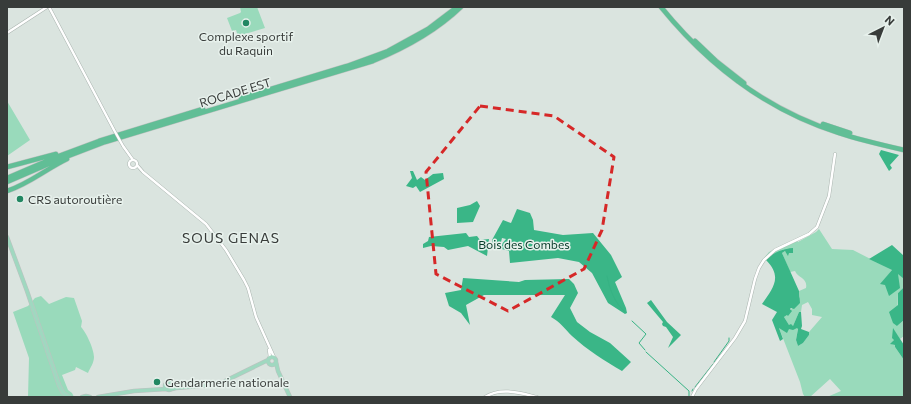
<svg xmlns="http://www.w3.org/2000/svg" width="911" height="404" font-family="Commissioner,sans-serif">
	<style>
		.green { fill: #99dabb }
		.forest { fill: #3ab687 }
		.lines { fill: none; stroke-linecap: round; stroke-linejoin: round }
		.stream { stroke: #36b384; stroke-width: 1 }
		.minor-casing { stroke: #abb5b0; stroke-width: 3.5 }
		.major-casing { stroke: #bfc1c0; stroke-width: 4.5 }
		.highway-casing { stroke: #bfc1c0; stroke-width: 5.5 }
		.minor { stroke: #fff; stroke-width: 2.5 }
		.major { stroke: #a0d8c0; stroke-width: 3.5 }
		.highway { stroke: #61be96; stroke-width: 4.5 }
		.minor-bridge-casing { stroke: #abb5b0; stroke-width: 3.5; stroke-linecap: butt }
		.minor-bridge { stroke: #fff; stroke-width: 2.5 }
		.marked { fill: none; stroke: #d62828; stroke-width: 3; stroke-dasharray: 8 5; stroke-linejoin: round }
		.poi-dot { fill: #228762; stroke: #e7f1ec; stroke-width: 1.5 }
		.labels { text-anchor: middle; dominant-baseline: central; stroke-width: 3; stroke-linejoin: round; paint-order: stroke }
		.poi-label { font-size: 12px; fill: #383c3a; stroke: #e7f1ec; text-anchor: start }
		.street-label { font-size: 12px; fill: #383c3a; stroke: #e7f1ec }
		.park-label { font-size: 12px; fill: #083d2a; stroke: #e7f1ec }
		.quarter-label { font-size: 14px; letter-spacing: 1px; fill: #383c3a; stroke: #e7f1ec }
	</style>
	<rect width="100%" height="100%" fill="#dae4df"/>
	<path class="green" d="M240 7H257L265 28 238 36 236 30 232 31 227 18 240 13 241 12Z
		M7 101 30 140 7 156Z
		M819 229 832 249 853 250 892 270 881 284H885L898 273 904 279V287L898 293 897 326 904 320V336L900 339 893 329 894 340 891 344 895 345V347L904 360V397H827L841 391 830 379 810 397H805L803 394 800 382 779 328H798L796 340 798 346 803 343 809 335V332L822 317 812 315V309L808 302 802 305 801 312H799L793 326 789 325 784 317 787 315 800 297 799 291 806 288C808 278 798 278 795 271L790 272 782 253 785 251 789 255 784 249 766 260 764 258 769 252 796 239 798 242 816 232Z
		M41 296 49 304 66 297 74 298 82 321 81 327C86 332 94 349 94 357 94 363 90 368 88 373L76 367 75 370 62 375 68 390 72 393 74 397H28L29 358 13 312 28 306 35 298Z"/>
	<path class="forest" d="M881 150 899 155 890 165 892 168 889 171 879 154Z
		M410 171H413L417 180 421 177 425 180 433 174 443 173 444 179 420 192 416 186 413 188 406 186 412 178Z
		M477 201 480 206 473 222 457 223V208L470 205Z
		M517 209 530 213 533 220 534 230 563 235 593 233 611 255 622 277 615 282 626 308 627 313 625 314 608 303 592 273 579 262 558 258 510 263 509 251 502 249 501 245 506 239 502 238 501 242H498L497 245H493L492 240 503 220 511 223Z
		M466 233 469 237 477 236 480 240 489 239 487 256 468 246 448 250 444 247 431 246 423 248V244L428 241 429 237Z
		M892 245 904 256V279L898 274 900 288 889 296 885 285 880 284 892 270 869 259Z
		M793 248V253H789L788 256 785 251 782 253 799 291 800 303 794 309 791 308 790 309 792 311 788 316 787 315 784 317 789 325 791 324 793 326 799 312H801L802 326 801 329 809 332V335L803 343 798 346 796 340 798 329 797 328 793 330 789 329 787 333 779 328 783 339 780 341 772 320 777 312 762 304C773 288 783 277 766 260 774 252 782 249 793 248Z
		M463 278 519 282 525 280 569 279 574 284 578 293 570 308 577 322 590 332 610 343 631 362 622 371C605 361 587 350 572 336 565 329 560 322 551 317L565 295H484L466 305 470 325 461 313 449 306 445 293 461 290Z
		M904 287V320L897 326 893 323 889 312 898 305V293Z
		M651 300 667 322 681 335 668 348 673 337 666 327 663 326 662 324 663 322 647 303Z
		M893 328 904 345V360L895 347V345L890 344 894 340 892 338Z"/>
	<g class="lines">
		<path class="stream" d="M607 276C610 290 614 302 625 312
			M632 321 646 334 639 343 645 350
			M646 352 689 391V397
			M714 362 729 341V338
			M695 387 713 364
			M692 391 693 389"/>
		<g class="minor-casing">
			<path id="minor" d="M49 7 114 130
				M7 33 47 7
				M123 146 133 160
				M129 164a4 4 0 1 1 8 0a4 4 0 1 1-8 0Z
				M137 165 143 172 206 224 226 250 244 280 248 288 256 317 274 357
				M269 350 270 357
				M485 397C501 387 520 393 537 397
				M692 397 696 389 735 338 745 321 755 279 759 268 764 260 775 250 809 234 817 227 829 196 835 154"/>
		</g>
		<g class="major-casing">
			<path id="major" d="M7 237 27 291 59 385 63 393 69 397
				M268 361a4 4 0 1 1 8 0a4 4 0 1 1-8 0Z
				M276 362 278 371 290 397
				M165 386a4 4 0 1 1 8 0a4 4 0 1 1-8 0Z
				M172 389 176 388 213 385 221 383 268 360
				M82 397 86 396 90 397
				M98 397 134 391 166 389"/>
		</g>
		<g class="highway-casing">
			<path id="highway" d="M661 7C709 66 766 110 839 133 860 140 882 145 904 150
				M695 41 716 61 744 83
				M241 98 347 66 388 51 428 29 457 7
				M823 124 850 133
				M7 167 56 154
				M7 178 56 157 99 141 203 109
				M7 182 58 160 105 142 373 61C405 48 436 31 461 7
				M7 191C29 184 46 169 67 159"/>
		</g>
		<use href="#minor" class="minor"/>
		<use href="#major" class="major"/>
		<use href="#highway" class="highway"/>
		<g class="minor-bridge-casing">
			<path id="minor-bridge" d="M114 130 123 146"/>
		</g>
		<use href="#minor-bridge" class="minor-bridge"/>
	</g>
	<path class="marked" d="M480 106 554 116 614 157 602 230 584 269 508 311 436 274 426 172Z"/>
	<g class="poi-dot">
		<circle cx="246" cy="23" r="4"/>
		<circle cx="20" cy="199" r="4"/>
		<circle cx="157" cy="382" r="4"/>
	</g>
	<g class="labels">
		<g class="poi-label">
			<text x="246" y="36" text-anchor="middle">Complexe sportif<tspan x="246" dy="14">du Raquin</tspan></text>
			<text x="28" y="199">CRS autoroutière</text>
			<text x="165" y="382">Gendarmerie nationale</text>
		</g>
		<g class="street-label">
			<text transform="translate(235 92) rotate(-17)">ROCADE EST</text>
		</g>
		<g class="park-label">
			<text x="524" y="244">Bois des Combes</text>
		</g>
		<g class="quarter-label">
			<text x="231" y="237">SOUS GENAS</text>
		</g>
	</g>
	<rect width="911" height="404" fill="none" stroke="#383c3a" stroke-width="16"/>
	<g transform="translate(883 28) rotate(42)" stroke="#e7f1ec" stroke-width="3" paint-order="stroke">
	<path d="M0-3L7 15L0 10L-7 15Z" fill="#383c3a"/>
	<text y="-6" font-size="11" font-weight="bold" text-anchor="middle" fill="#383c3a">N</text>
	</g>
</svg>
